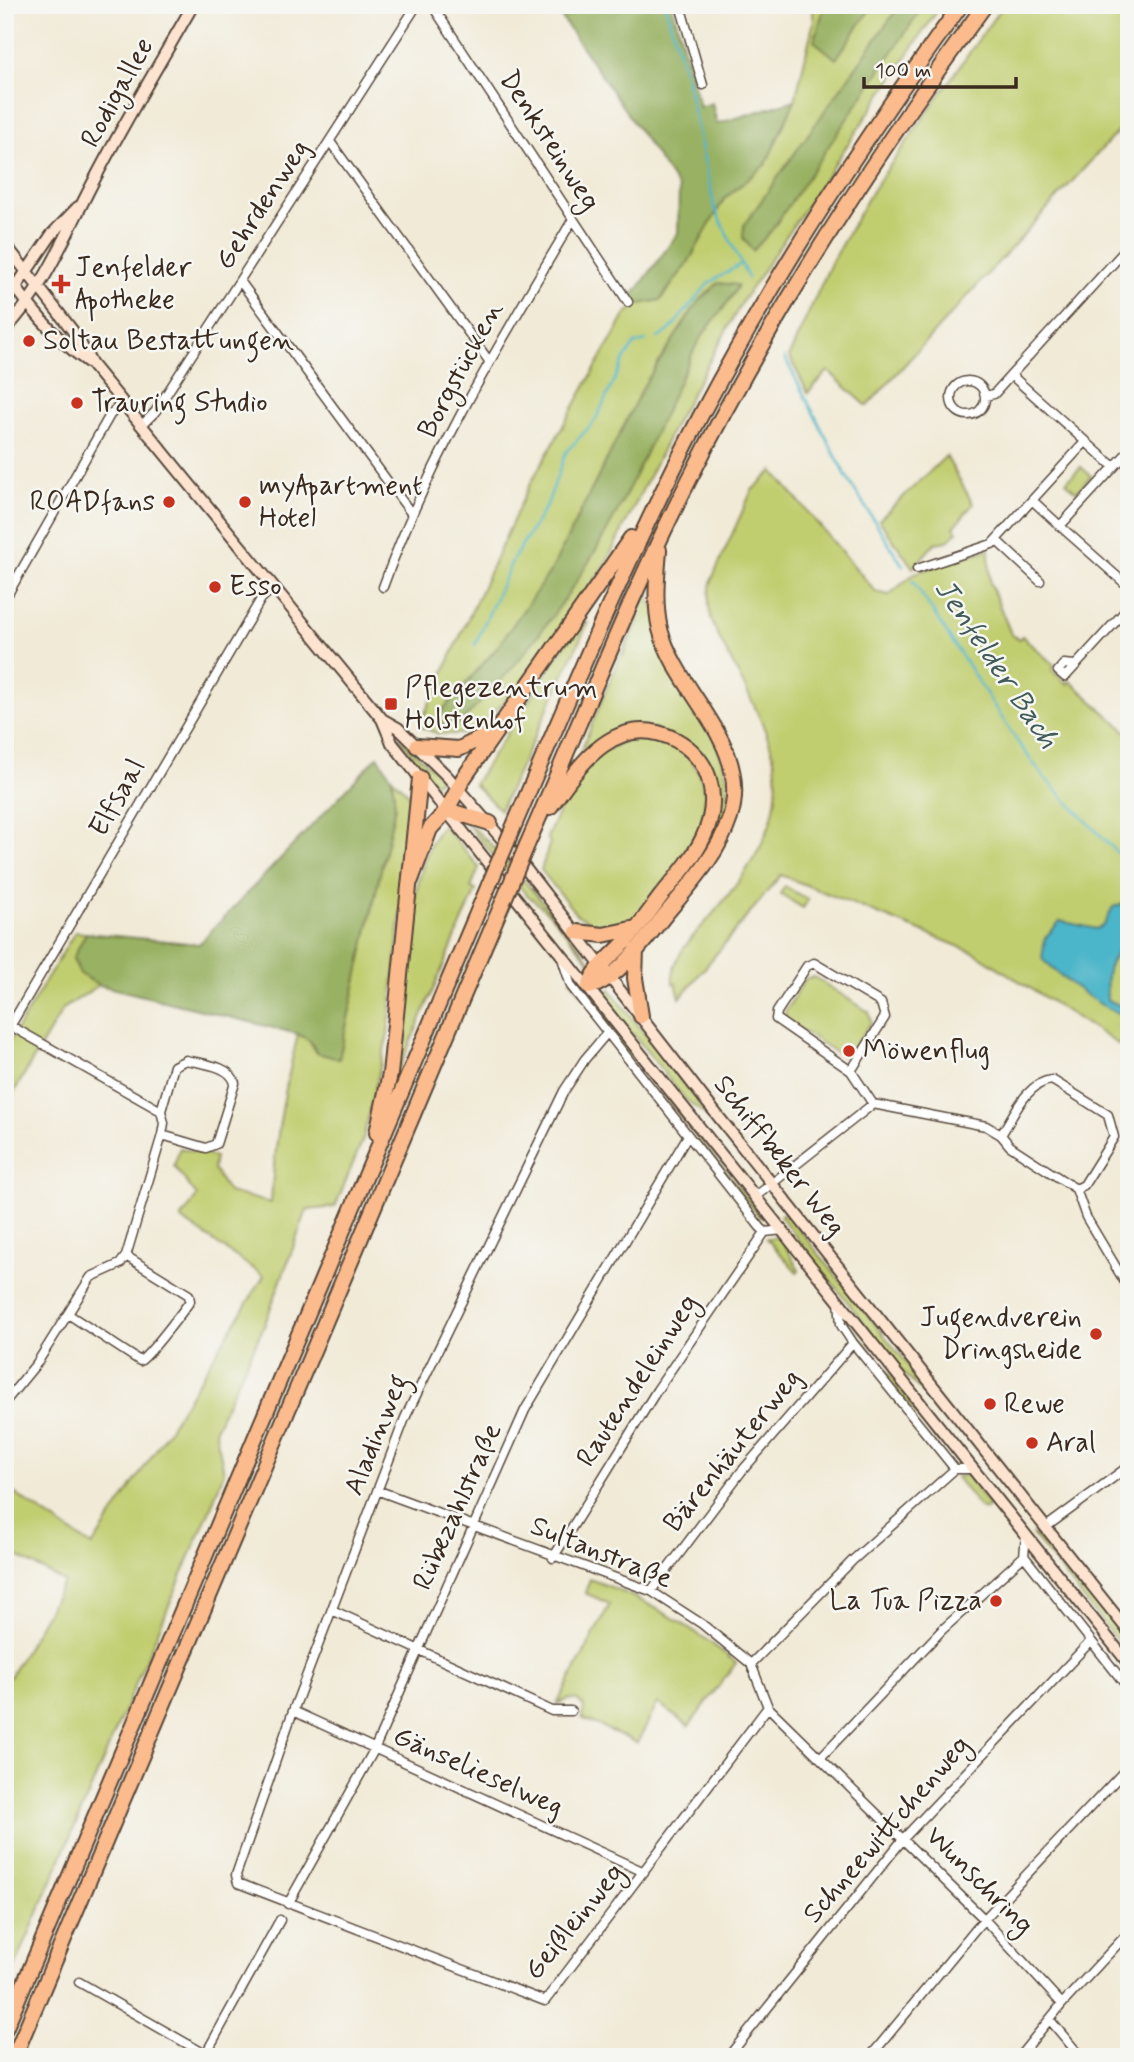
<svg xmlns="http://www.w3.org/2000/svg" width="1134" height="2062" font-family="Mynerve,sans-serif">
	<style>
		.green { fill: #c1ce6f; stroke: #7e7c46; stroke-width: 2 }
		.forest { fill: #98b162; stroke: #6a6e40; stroke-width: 2 }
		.water { fill: #4bb5c9; stroke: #437074; stroke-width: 2 }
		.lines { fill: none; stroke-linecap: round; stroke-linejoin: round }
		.stream { stroke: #4bb5c9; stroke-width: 2.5 }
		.minor-casing { stroke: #56473a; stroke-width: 11 }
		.secondary-casing { stroke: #56473a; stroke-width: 14 }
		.motorway-casing { stroke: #56473a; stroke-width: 18 }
		.minor { stroke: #fff; stroke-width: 8 }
		.secondary { stroke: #fde4d1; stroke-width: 10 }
		.motorway { stroke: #fbbb8d; stroke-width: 14 }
		.motorway-bridge-casing { stroke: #56473a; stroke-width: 18; stroke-linecap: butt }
		.motorway-bridge { stroke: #fbbb8d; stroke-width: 14 }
		.poi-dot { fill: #c8321e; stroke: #f6f6f2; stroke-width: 2.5 }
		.labels { text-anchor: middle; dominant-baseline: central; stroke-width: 5; stroke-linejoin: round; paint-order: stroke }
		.street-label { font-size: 28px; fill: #3b2a1e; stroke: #f6f6f2 }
		.poi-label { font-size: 28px; fill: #3b2a1e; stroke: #f6f6f2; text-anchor: start }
		.water-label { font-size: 30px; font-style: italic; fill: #415b5a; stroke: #f6f6f2 }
	</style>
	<rect width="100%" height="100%" fill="#f6f6f2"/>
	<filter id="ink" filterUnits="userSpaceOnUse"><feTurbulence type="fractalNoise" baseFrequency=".0143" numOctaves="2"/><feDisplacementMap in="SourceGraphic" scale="14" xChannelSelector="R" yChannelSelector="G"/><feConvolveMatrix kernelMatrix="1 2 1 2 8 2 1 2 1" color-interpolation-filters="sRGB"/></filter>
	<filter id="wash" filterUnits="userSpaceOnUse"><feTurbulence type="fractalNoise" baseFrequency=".00686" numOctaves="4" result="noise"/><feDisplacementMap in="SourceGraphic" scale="28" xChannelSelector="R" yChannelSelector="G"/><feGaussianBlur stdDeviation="1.57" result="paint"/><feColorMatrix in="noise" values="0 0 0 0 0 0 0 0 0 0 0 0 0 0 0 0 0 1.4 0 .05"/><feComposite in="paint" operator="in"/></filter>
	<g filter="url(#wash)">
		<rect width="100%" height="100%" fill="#f1ead7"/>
		<path class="green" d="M812 5H941L742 302 677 420 605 565 521 684 473 734H438L419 726 528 488 626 314 639 304 661 300 689 261 724 199 766 164 795 100 814 21Z
			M1003 5H1129V137L1120 129 867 406 828 371 808 393 789 356 832 261 872 191Z
			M946 456 973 504 954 527 957 532 947 541 935 543 913 568 879 520Z
			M1081 467 1091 476 1077 492 1066 482Z
			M773 471 876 592 889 595 915 573 989 549 990 583 1011 634 1019 639 1022 636 1055 666 1052 670 1067 684 1070 681 1129 734V902L1113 907 1104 925 1096 929 1060 921 1051 968 1083 991 1129 1015V1051L975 953 781 875 680 998 676 983 673 984C670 956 694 936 711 916 747 874 785 824 775 764 767 720 733 668 714 627 707 610 708 596 712 579L752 490Z
			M649 589 650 600C670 643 735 760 728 803 719 852 654 923 619 959L617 956 691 868 713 777 654 728 578 758 635 620 623 657 639 621 636 618Z
			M581 621 588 623 500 810 474 784Z
			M399 737 441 777 435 784 398 738Z
			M635 739C657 738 679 744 692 762 732 817 669 878 637 918L630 924 604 931 601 927 577 915 541 870 550 842 547 838C564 797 586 749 635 739Z
			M392 778 413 798 388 1034 363 1139 335 1207 307 1210 264 1326 215 1429 224 1472 211 1507 5 1990V1675L10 1677 64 1582 5 1549V1487L92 1546 159 1445 264 1276 181 1219 197 1196 174 1166 180 1148 215 1157 213 1169 228 1192 271 1203C274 1145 284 1091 298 1034L310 1041 317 1053 339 1058 395 807Z
			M466 823C479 826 583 947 592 964L550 914 525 893Z
			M443 825 479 867 471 888 476 890 394 1081C400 1026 407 860 443 825Z
			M785 886 808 900 803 908 780 894Z
			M75 932 86 933 73 959 80 974 99 985 63 1009 5 1107V1049Z
			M1129 944V1005H1119L1107 1000C1105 975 1106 956 1129 944Z
			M814 977 869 1012 871 1022 850 1055 841 1056 786 1020 785 1012 805 979Z
			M573 978 762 1216 760 1218 571 980Z
			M610 989 711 1119 685 1099 606 1000 605 992Z
			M785 1212 937 1401 931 1400 905 1375 780 1216Z
			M780 1237 799 1270 797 1272 766 1238Z
			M846 1319 943 1441 939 1443 843 1322Z
			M966 1475 989 1506 985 1510 980 1508 956 1477Z
			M1033 1535 1044 1537 1129 1641 1125 1651Z
			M590 1579C645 1599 692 1625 736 1663L689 1726 658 1703 637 1743 582 1718 584 1707 578 1700 569 1699 557 1704 610 1604 585 1593Z"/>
		<path class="forest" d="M553 5H672L700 107 712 103 717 124 795 100 766 164 724 199 689 261 660 300 639 304 632 297 678 233 679 189Z
			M825 5H873L836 59 814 41Z
			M900 5H924L772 230 753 251 743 238 744 225Z
			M718 283 738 285C728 308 707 324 696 346 666 407 640 470 608 529 570 598 513 675 455 727L440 723V713L496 649 552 569 644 385 697 303Z
			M378 756 392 778 395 806 339 1059 317 1053 310 1041 298 1034 99 985 80 974 73 958 86 933 199 944Z"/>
		<path class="water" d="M1129 902V944C1106 956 1105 976 1107 1000L1119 1005H1129V1015C1105 1014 1060 976 1042 959L1045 938 1060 921 1096 929 1104 925 1113 907Z"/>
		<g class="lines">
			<path class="stream" d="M665 5 686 76 715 209 748 278
				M658 338 669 331 709 283 741 264
				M785 358 846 476 903 566
				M913 581 1019 744 1044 777 1129 865
				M475 645 512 561 547 505 566 452 595 421 625 358 635 344 646 341"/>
		</g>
	</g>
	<g filter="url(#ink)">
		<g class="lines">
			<g class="minor-casing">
				<path id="minor" d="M432 5 628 302
					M680 5 703 85
					M331 143 489 361
					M1129 246 1011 375 1114 467 1060 526 1129 587
					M240 281 411 513
					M951 398a17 17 0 1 1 34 0a17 17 0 1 1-34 0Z
					M985 396 994 394 1011 375
					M142 425 155 412 417 5
					M1114 467 1129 451
					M1032 500 1060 526
					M996 540 1040 581
					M917 569 992 544 1086 441
					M383 587C430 456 503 338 573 219
					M5 599 110 415 123 402
					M1076 665 1064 664 1058 671 1065 677 1129 607
					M562 958 571 986 760 1227 765 1232 783 1230
					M11 1026 161 1111
					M607 1033 585 1059 564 1091 405 1418 293 1711 236 1875 238 1883 545 2001 768 1707
					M5 1035 261 599 274 587
					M851 1071 885 1017 881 1003 814 963 807 966 777 1012 776 1019 851 1071 873 1104
					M1001 1135C1014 1115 1027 1082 1052 1080L1108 1115 1114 1137 1084 1185 1076 1189
					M756 1196 873 1104 986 1126 1001 1135 1010 1146 1076 1189 1086 1217 1129 1289
					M839 1301 841 1325 853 1343 955 1469H973
					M68 1314 140 1361C148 1357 183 1311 190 1301L189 1295 126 1256
					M5 1402 37 1363 91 1277 120 1264 126 1256 162 1135 164 1123 161 1111 174 1066 186 1060C202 1064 230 1065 235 1083L216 1144 206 1148 162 1135
					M379 1491 651 1591 702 1624 751 1664 768 1707 984 1919 1062 2004
					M1046 1527 1129 1466
					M1026 1535 1024 1556 1129 1689
					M553 1558 657 1390 765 1232
					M651 1591 741 1472 853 1343
					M332 1610 552 1711H571
					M751 1664 853 1560 955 1469
					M293 1711 644 1872
					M821 1757 942 1630 1024 1556
					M288 1904 374 1750 525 1410 687 1137
					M79 1982 205 2054
					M1050 2020 1081 2057
					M204 2057 280 1920
					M728 2057 904 1838 1091 1641
					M870 2057 977 1927 1129 1766
					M1019 2057 1062 2004 1129 1932"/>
			</g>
			<g class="secondary-casing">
				<path id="secondary" d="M5 244 76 335 92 365 382 719 392 743 1129 1664
					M5 272C29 307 53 337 88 362
					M5 303 52 234 78 207
					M5 330C40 294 61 246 83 202 116 135 156 70 193 5
					M382 719 398 728 447 776 508 846 706 1101 1129 1632"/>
			</g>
			<g class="motorway-casing">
				<path id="motorway" d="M417 746 459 749 491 733
					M550 807C579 765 616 709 676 740 691 748 704 762 709 779 723 827 688 863 661 896 649 912 638 928 625 942 612 957 594 968 589 987
					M447 810 490 823
					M513 828C572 690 630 551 700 417 776 273 865 136 961 5
					M527 845C580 724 628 600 688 482 772 314 874 156 985 5
					M411 880 430 829 447 810 463 779 631 538
					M577 932 603 935 636 928
					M636 950 635 978 641 1016
					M589 987C617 981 648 936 665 915 689 886 718 855 730 818 753 744 677 694 660 629 654 603 657 576 659 550
					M377 1133 390 1074 420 778
					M5 2029 489 885
					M14 2057 503 902"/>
			</g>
			<use href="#minor" class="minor"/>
			<use href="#secondary" class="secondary"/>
			<use href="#motorway" class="motorway"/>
			<g class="motorway-bridge-casing">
				<path id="motorway-bridge" d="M489 885 513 828
					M503 902 527 845"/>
			</g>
			<use href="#motorway-bridge" class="motorway-bridge"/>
		</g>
	</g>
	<g class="poi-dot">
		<path d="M57.5 273.5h7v7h7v7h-7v7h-7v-7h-7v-7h7z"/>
		<circle cx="29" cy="341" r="7"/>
		<circle cx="77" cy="403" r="7"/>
		<circle cx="169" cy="502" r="7"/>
		<circle cx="245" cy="502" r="7"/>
		<circle cx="215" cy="587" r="7"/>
		<rect x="384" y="697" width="14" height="14" rx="3.5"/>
		<circle cx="849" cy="1051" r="7"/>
		<circle cx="1096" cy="1334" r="7"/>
		<circle cx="990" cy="1404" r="7"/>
		<circle cx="1032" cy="1443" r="7"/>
		<circle cx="996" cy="1601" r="7"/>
	</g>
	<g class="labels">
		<g class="street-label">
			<text transform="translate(118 93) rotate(-61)">Rodigallee</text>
			<text transform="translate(549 141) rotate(57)">Denksteinweg</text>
			<text transform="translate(263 205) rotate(-57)">Gehrdenweg</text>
			<text transform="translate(461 370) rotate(-62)">Borgstücken</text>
			<text transform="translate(118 798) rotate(-60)">Elfsaal</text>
			<text transform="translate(779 1156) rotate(52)">Schiffbeker Weg</text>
			<text transform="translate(638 1381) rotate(-57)">Rautendeleinweg</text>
			<text transform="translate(377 1435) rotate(-68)">Aladinweg</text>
			<text transform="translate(733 1451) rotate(-51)">Bärenhäuterweg</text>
			<text transform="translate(458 1507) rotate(-66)">Rübezahlstraße</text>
			<text transform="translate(601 1553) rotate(22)">Sultanstraße</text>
			<text transform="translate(478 1772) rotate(24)">Gänselieselweg</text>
			<text transform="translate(887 1830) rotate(-49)">Schneewittchenweg</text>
			<text transform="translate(979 1881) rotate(45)">Wunschring</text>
			<text transform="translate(575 1922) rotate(-51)">Geißleinweg</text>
		</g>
		<g class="poi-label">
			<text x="75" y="268">Jenfelder<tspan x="75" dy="32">Apotheke</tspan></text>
			<text x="43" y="341">Soltau Bestattungen</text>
			<text x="91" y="403">Trauring Studio</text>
			<text x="259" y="486">myApartment<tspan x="259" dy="32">Hotel</tspan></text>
			<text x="155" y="502" text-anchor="end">ROADfans</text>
			<text x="229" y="587">Esso</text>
			<text x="405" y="688">Pflegezentrum<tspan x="405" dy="32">Holstenhof</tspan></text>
			<text x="863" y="1051">Möwenflug</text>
			<text x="1082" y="1318" text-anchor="end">Jugendverein<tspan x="1082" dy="32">Dringsheide</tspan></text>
			<text x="1004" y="1404">Rewe</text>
			<text x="1046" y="1443">Aral</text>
			<text x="982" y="1601" text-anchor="end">La Tua Pizza</text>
		</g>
		<g class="water-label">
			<text transform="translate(996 664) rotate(56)">Jenfelder Bach</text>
		</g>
	</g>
	<rect width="1134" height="2062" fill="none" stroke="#f6f6f2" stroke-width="28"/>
	<path d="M864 77v10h152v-10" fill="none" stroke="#3b2a1e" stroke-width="3.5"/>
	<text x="875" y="77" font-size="21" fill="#3b2a1e" stroke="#f6f6f2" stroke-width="5" paint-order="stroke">100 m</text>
</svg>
